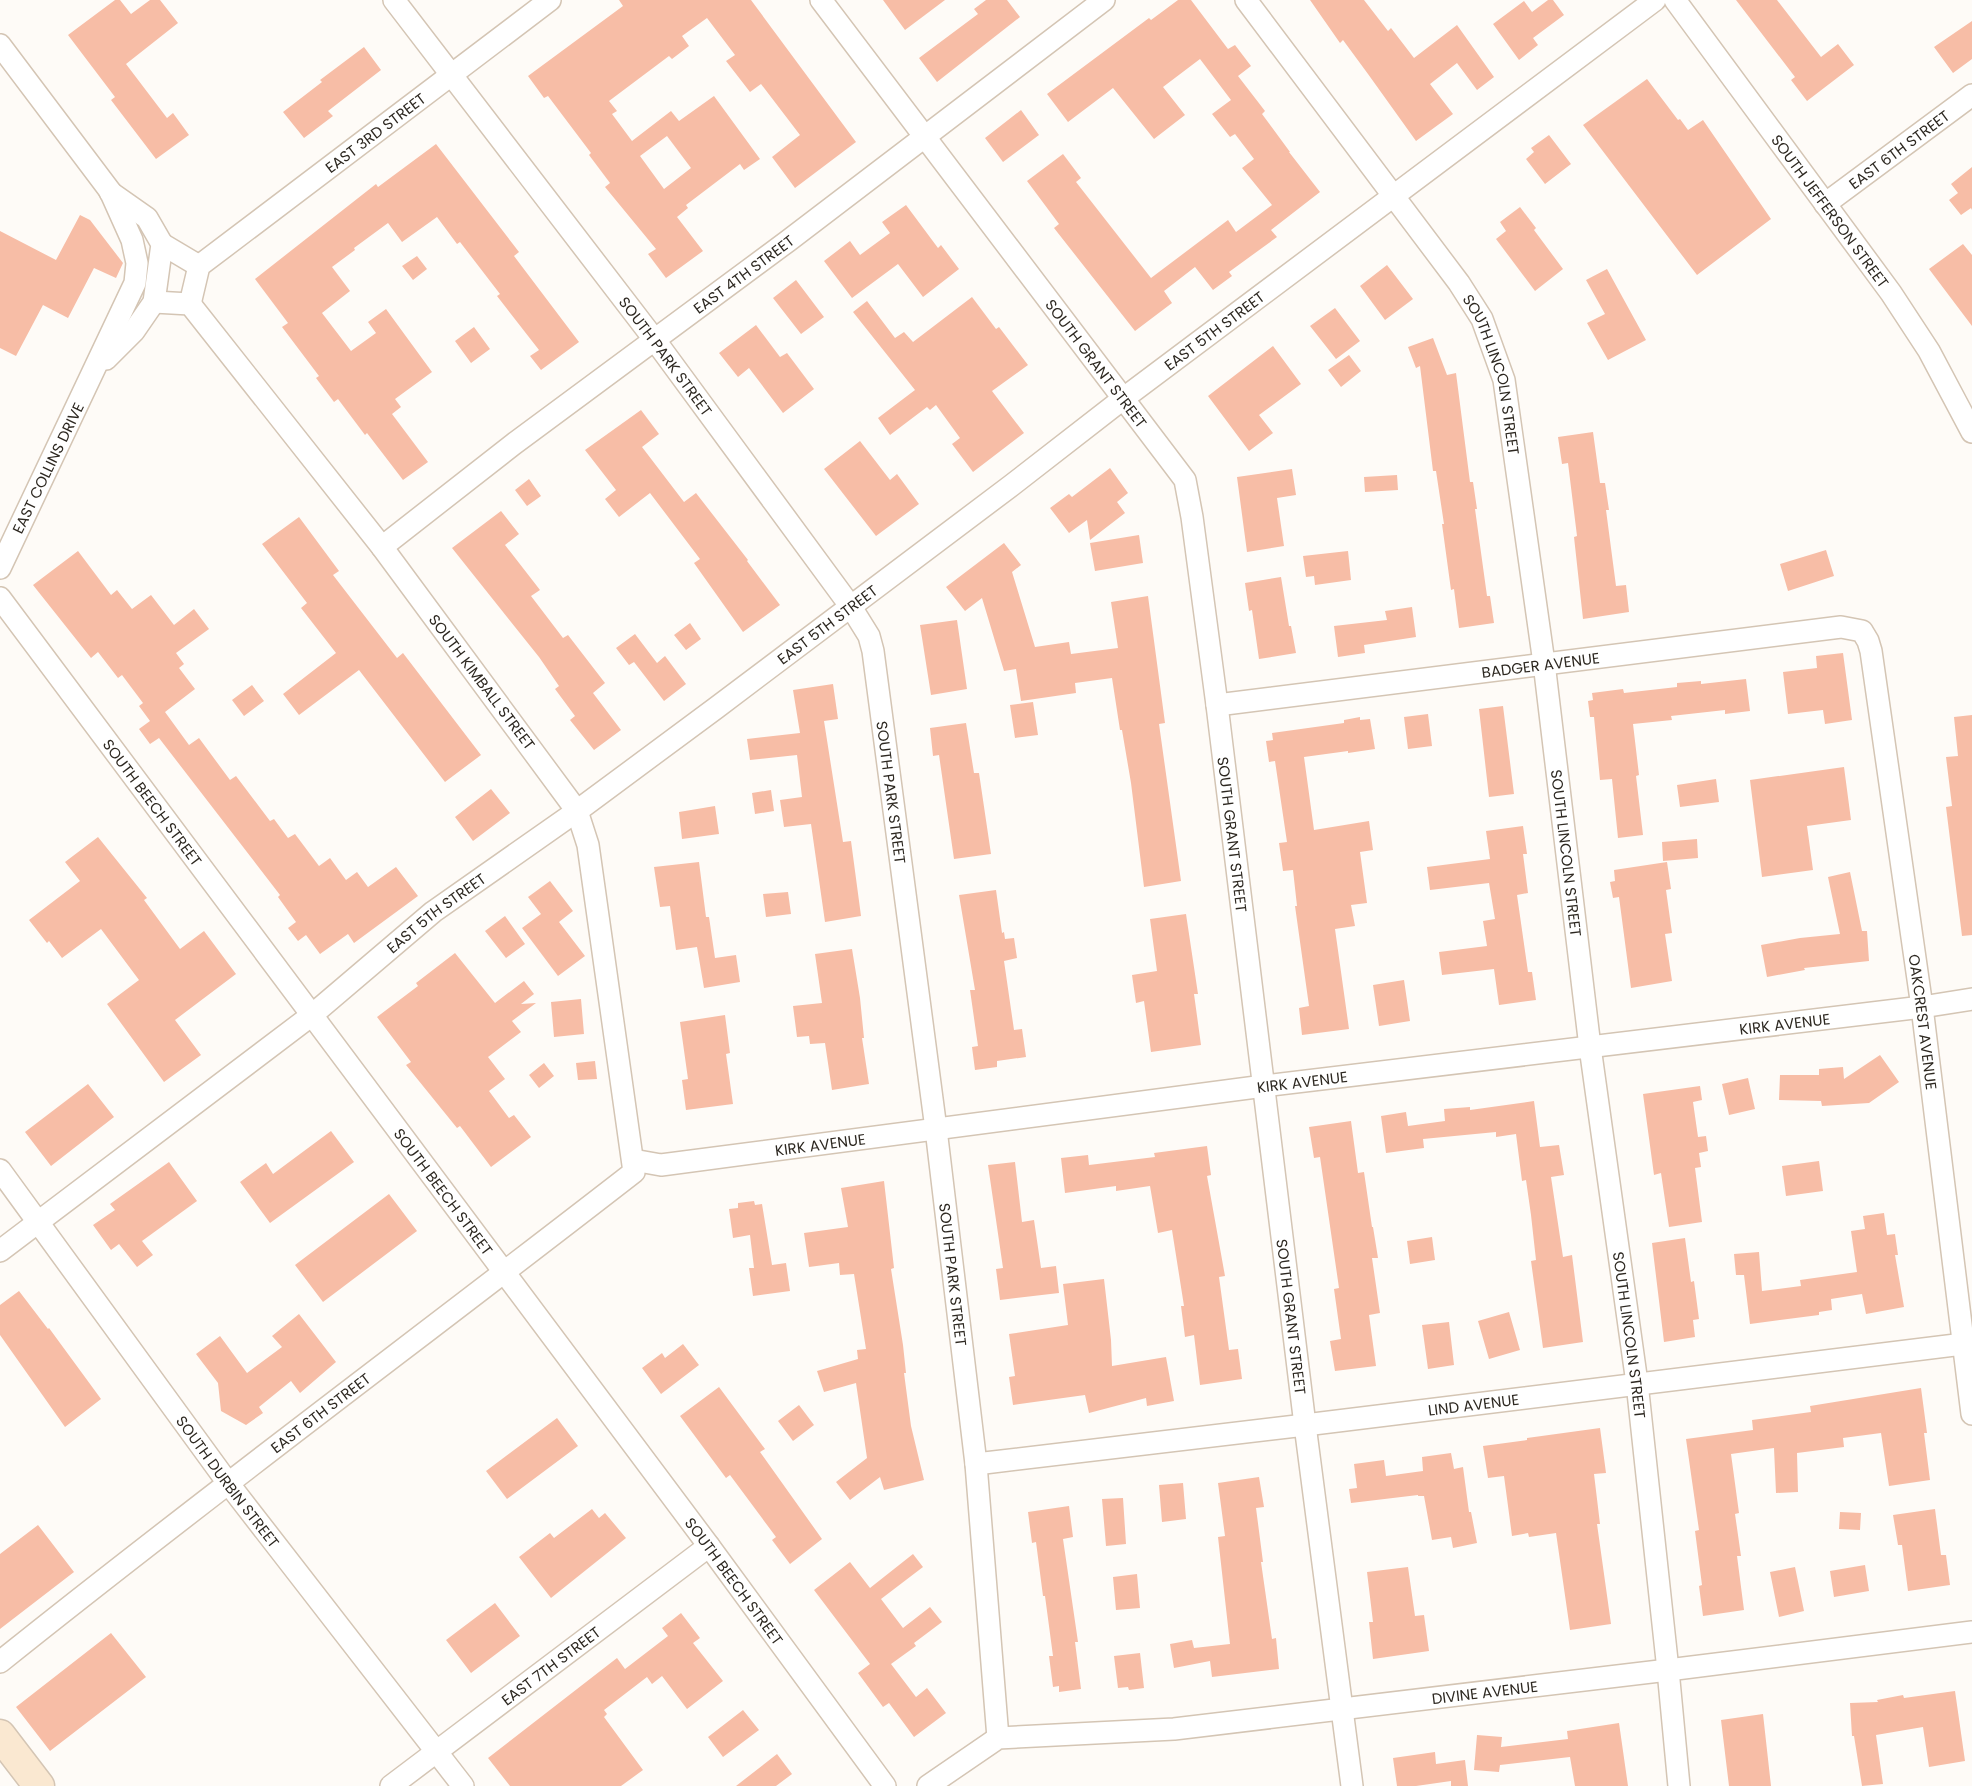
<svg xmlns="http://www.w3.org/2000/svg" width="1972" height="1786" font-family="Poppins,sans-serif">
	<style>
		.building { fill: #f7bda6; fill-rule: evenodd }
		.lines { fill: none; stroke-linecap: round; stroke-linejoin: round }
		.street-casing { stroke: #d4c5b4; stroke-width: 24 }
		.secondary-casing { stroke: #d4c5b4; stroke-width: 33 }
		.street { stroke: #fff; stroke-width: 21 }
		.secondary { stroke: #fae8d1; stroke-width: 30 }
		.labels { text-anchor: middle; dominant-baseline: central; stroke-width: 6; stroke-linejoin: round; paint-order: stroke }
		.street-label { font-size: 15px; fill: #2d2821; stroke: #fff }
	</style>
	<rect width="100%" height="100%" fill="#fefbf7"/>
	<path class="building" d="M115 0H120L131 14 150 0H160L178 23 126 64 167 118 173 113 189 135 156 159 111 100 115 97 68 35Z
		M619 0H751L856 142 795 188 772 157 800 135 761 84 750 92 726 61 735 55 707 18 682 36 689 46 672 59 669 56 609 101 617 111 612 114 632 141 671 111 679 121 714 96 760 159 744 170 740 164 686 205 688 208 677 217 703 251 666 278 648 254 656 249 605 187 610 183 589 155 591 153 548 96 544 98 528 76 623 6ZM667 136 691 168 664 189 640 156Z
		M883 0H945L905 30Z
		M986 0H1007L1020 17 937 82 919 58 978 14 974 9Z
		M1178 0H1191L1228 49 1235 45 1251 66 1238 76 1265 111 1262 114 1290 152H1289L1320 192 1271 230 1277 237 1229 272 1232 276 1213 290 1195 267 1164 291 1172 303 1135 331 1054 228 1059 224 1027 181 1063 154 1081 178 1076 182 1151 278 1228 220 1236 232 1272 205 1242 168 1254 159 1235 134 1230 137 1212 114 1231 100 1200 59 1163 87 1185 115 1154 139 1113 88 1068 122 1047 94 1149 18 1151 20Z
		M1310 0H1364L1388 31 1391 28 1414 58 1457 25 1494 77 1477 90 1457 63 1430 84 1453 114 1416 141 1368 74 1343 40 1340 43Z
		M1548 0H1553L1564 15 1533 38 1538 45 1519 60 1493 24 1524 1 1532 12Z
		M1736 0H1777L1821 57 1838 44 1854 65 1807 101 1791 80 1795 77Z
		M1972 21V59L1953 73 1934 47Z
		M364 47 381 70 328 111 333 116 304 138 283 112 322 82 320 80Z
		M1647 79 1678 120 1680 119 1688 130 1703 120 1771 219 1697 275 1583 125Z
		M1021 110 1039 135 1003 162 985 138Z
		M1549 135 1571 164 1545 184 1526 159 1534 152 1531 148Z
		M436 144 519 252 514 256 579 342 541 370 530 356 539 350 497 296 500 294 460 242 457 244 437 217 402 242 388 223 354 248 355 250 332 267 350 291 322 313 351 351 376 333 368 322 386 309 432 372 395 399 401 407 392 414 428 462 403 480 367 433 365 435 338 399 334 402 316 378 319 376 282 327 288 323 255 279 376 184 378 187Z
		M1972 167V210L1971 208 1961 215 1949 200 1958 193 1951 184Z
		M906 205 938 248 941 245 959 269 923 297 898 264 852 298 824 261 850 241 860 255 890 233 882 222Z
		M1520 207 1536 228 1534 230 1563 269 1535 291 1496 239 1506 231 1500 222Z
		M80 215 90 220 123 263 116 278 94 268 68 318 43 305 16 356 0 348V231L56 260Z
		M1963 244 1972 255V326L1929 269Z
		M417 256 427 269 413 280 402 266Z
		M1387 265 1413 299 1385 320 1360 286Z
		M1607 269 1646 340 1608 360 1587 323 1605 314 1586 280Z
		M796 280 824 317 801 334 773 298Z
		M972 297 996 329 999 327 1028 365 992 391 1024 433 973 472 952 444 960 438 936 405 930 410 927 407 890 435 878 418 915 390 853 312 867 301 895 338 904 332 913 342Z
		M1335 308 1360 341 1336 359 1310 326Z
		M756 325 780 357 787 353 814 389 783 413 749 368 738 377 719 353Z
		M474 327 490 349 471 363 455 341Z
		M1433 338 1447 375 1456 373 1470 482H1473L1477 509H1475L1487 596H1490L1494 623 1459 628 1454 589 1451 590 1442 524H1444L1436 471H1433L1420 366 1416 368 1408 347Z
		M1273 346 1301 384 1259 415 1273 433 1249 451 1208 396Z
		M1349 355 1361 371 1341 387 1328 370Z
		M641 410 659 434 642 447 684 502 696 493 748 560 747 561 780 605 743 632 694 563 700 559 650 493 619 517 605 499 616 490 585 450Z
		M1593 432 1600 483H1605L1609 510H1606L1616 586 1626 585 1629 612 1583 619 1574 537 1577 536 1568 463 1562 464 1558 437Z
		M860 441 890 480 897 474 919 504 876 536 824 469Z
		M1110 468 1128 493 1117 502 1125 513 1090 540 1087 520 1069 533 1050 508 1069 494 1072 497Z
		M1292 469 1296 495 1277 498 1284 546 1247 552 1237 477Z
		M1397 475 1398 490 1365 492 1364 477Z
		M529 479 541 496 527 506 515 490Z
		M501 511 519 534 505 545 540 590 531 596 563 638 568 635 605 683 593 693 621 730 594 750 570 720 575 716 555 689 559 686 539 657 452 548Z
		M299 517 339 571 333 575 397 658 403 653 481 755 445 782 359 670 299 715 283 694 336 653 301 608 307 603 262 544Z
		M1139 535 1143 563 1095 571 1090 543Z
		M1004 543 1021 565 1012 572 1035 647 1069 642 1071 654 1118 648 1111 602 1148 596 1165 723 1159 724 1181 881 1144 887 1131 783 1122 730H1120L1112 678 1075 683 1076 693 1021 701 1016 669 1004 671 982 598 965 611 946 587Z
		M1826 550 1834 576 1788 591 1780 564Z
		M78 551 111 595 117 590 132 609 151 595 174 625 194 609 209 629 176 653 184 664 179 668 195 689 165 712 189 745 199 738 230 780 236 776 270 821 274 819 288 838 295 834 319 866 330 858 346 880 357 872 368 887 396 867 418 896 354 943 348 934 320 954 306 935 298 941 288 928 296 922 278 897 280 895 159 738 150 744 139 729 150 721 139 706 143 703 122 675 118 678 98 652 91 658 33 585Z
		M1348 551 1351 580 1315 585 1314 576 1306 577 1303 556Z
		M1281 577 1289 626H1291L1296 653 1259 659 1252 610 1249 611 1245 583Z
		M1412 607 1416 637 1364 645 1365 653 1338 657 1334 626 1387 620 1385 611Z
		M957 620 967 689 931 695 920 625Z
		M690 623 701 639 686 650 674 635Z
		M635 634 657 663 665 656 686 684 664 701 634 662 629 665 616 648Z
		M1843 653 1852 720 1825 724 1823 710 1788 714 1783 672 1817 668 1816 656Z
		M1746 679 1750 711 1725 714V710L1671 716 1672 720 1633 724 1639 775 1636 776 1643 835 1618 838 1612 779 1600 780 1594 717H1590L1588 701 1593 700 1592 693 1623 689 1624 693 1677 687V683L1701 681V684Z
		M833 684 838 719 824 721 843 842 851 841 861 916 825 922 811 824 784 827 780 800 802 797 797 755 750 760 747 739 800 733 793 690Z
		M252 685 264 701 244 716 232 700Z
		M1033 702 1038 735 1015 738 1010 705Z
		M1503 706 1514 794 1489 797 1479 709Z
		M1428 714 1432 746 1408 749 1404 717Z
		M1972 715V935L1962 936 1946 807 1952 806 1946 757 1958 756 1954 717Z
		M1360 717V720L1370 719 1375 749 1348 753V751L1304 757 1314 830 1369 821 1373 850 1360 852 1367 903 1351 905 1355 926 1335 929 1349 1029 1302 1035 1299 1008 1309 1006 1295 906H1297L1293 870 1283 871 1279 843 1287 842 1275 761 1269 762 1266 741 1273 740 1272 733 1344 723V720Z
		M966 723 974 773H979L991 854 954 859 939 755 933 756 930 728Z
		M1844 767 1851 820 1807 826 1813 870 1762 877 1750 780Z
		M1716 779 1719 802 1680 807 1677 785Z
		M491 789 510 813 473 841 455 817Z
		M771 790 774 811 755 814 752 793Z
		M715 806 719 834 682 839 679 812Z
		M1523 826 1527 854H1523L1528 893 1517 895 1528 972H1532L1536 1000 1499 1005 1494 969 1442 975 1439 952 1487 946 1483 921 1495 919 1489 883 1430 890 1427 867 1490 859 1486 831Z
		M98 837 147 898 144 900 180 949 204 931 236 974 175 1020 201 1055 164 1082 107 1004 139 980 101 929 62 958 49 941 47 943 29 920 80 881 65 862Z
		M1697 839 1698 858 1663 861 1662 842Z
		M699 862 706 917H709L715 958 736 955 740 982 704 988 697 947 676 950 670 906 660 907 654 867Z
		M1667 862 1671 889 1666 890 1672 933 1665 934 1672 981 1631 988 1619 897 1613 898 1610 882 1615 881 1614 870Z
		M1850 872 1862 931H1867L1869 961 1804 968 1805 970 1767 977 1761 945 1800 938 1840 934 1828 877Z
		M550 881 573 911 559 922 585 956 558 976 522 928 541 914 528 897Z
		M996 890 1002 933 1004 932 1005 939 1014 938 1017 958 1004 961 1014 1030 1022 1029 1026 1057 997 1061V1067L975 1070 972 1047 978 1046 970 990H975L959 895Z
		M788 892 791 914 766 917 763 894Z
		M1186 914 1198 994H1194L1201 1045 1151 1052 1144 1001 1136 1003 1132 975 1157 971 1150 919Z
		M505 916 525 944 506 958 485 931Z
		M852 949 860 998 864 1038H862L869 1084 832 1090 825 1043 810 1044 809 1036 797 1037 793 1006 822 1003 815 954Z
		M455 953 495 1003 524 981 534 994 521 1004 536 1003 512 1021 521 1032 488 1057 505 1079 489 1091 509 1118 514 1115 531 1137 491 1167 460 1126 457 1128 406 1065 411 1062 377 1017 418 986 416 983Z
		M1404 980 1410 1021 1379 1026 1373 985Z
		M581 999 584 1034 554 1037 551 1002Z
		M725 1015 730 1053 726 1054 733 1104 686 1110 682 1080 688 1079 680 1022Z
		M1880 1055 1899 1082 1869 1103 1822 1106 1821 1101 1779 1100 1780 1075H1819V1069L1843 1067 1844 1079Z
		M595 1061 597 1079 578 1080 576 1063Z
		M544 1063 554 1076 539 1088 529 1075Z
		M1748 1078 1755 1109 1729 1115 1722 1084Z
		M88 1084 114 1117 51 1166 25 1132Z
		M1700 1086 1702 1100 1693 1102 1698 1137 1706 1136 1708 1151 1699 1153 1701 1167 1695 1168 1702 1222 1669 1227 1661 1173 1654 1175 1643 1094Z
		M1534 1101 1540 1147 1559 1145 1564 1175 1551 1177 1563 1257 1572 1255 1583 1342 1543 1348 1531 1261 1536 1260 1531 1215 1526 1180 1522 1181 1516 1134 1496 1137V1132L1423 1139 1424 1148 1386 1153 1381 1116 1406 1112 1408 1126 1445 1121 1444 1109 1470 1107V1110Z
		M1351 1121 1358 1173 1364 1172 1372 1227H1373L1378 1258H1372L1380 1313 1369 1315 1376 1366 1335 1371 1330 1341 1341 1339 1334 1289 1339 1288 1320 1157 1314 1158 1309 1127Z
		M331 1131 354 1162 270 1223 240 1182 266 1163 273 1174Z
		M1207 1146 1211 1175 1207 1176 1225 1276 1219 1277 1229 1350 1238 1349 1242 1379 1200 1385 1194 1335 1185 1337 1181 1306H1184L1172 1230 1158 1233 1150 1186 1116 1191V1186L1065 1193 1061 1158 1088 1155 1089 1165 1155 1157 1154 1153Z
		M1819 1161 1823 1191 1786 1196 1782 1166Z
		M169 1162 197 1201 142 1241 153 1255 137 1267 119 1244 111 1250 93 1225 115 1210 110 1204Z
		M1015 1162 1022 1222 1034 1220 1041 1268 1056 1266 1059 1293 1000 1300 996 1269 1003 1268 988 1165Z
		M884 1181 894 1268 891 1269 903 1345 906 1373H904L911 1426 924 1480 884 1490 880 1477 850 1500 836 1482 867 1458 856 1383 824 1392 817 1371 858 1359 857 1350 866 1349 854 1274 840 1275 839 1263 809 1267 804 1233 848 1227 841 1188Z
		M389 1194 417 1231 323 1302 295 1265Z
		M754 1201 755 1205 762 1204 772 1265 786 1263 790 1291 753 1296 749 1268H754L750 1235 733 1238 729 1209 738 1208V1203Z
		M1884 1213 1887 1235 1895 1234 1898 1255H1895L1904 1307 1866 1314 1862 1294 1831 1299 1832 1310 1819 1312V1315L1750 1324 1744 1275H1736L1734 1254 1759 1252 1762 1291 1801 1286 1800 1280 1857 1272 1851 1231 1865 1229 1863 1216Z
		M1432 1237 1435 1260 1410 1264 1407 1241Z
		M1685 1238 1691 1282 1694 1281 1699 1319 1693 1320 1695 1337 1664 1342 1652 1243Z
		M1104 1279 1111 1340 1112 1366 1166 1357 1174 1401 1147 1406 1146 1398 1089 1413 1085 1395 1013 1405 1009 1377 1015 1376 1009 1334 1068 1325 1063 1284Z
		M19 1291 48 1329 49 1328 101 1399 65 1427 0 1335V1305Z
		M1509 1312 1520 1350 1489 1359 1478 1321Z
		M299 1314 336 1362 300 1393 291 1381 259 1407 263 1413 246 1425 221 1411 218 1383 196 1354 220 1336 247 1373 282 1347 272 1336Z
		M1449 1322 1454 1365 1428 1369 1422 1325Z
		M683 1344 699 1365 661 1394 642 1368 662 1353 665 1358Z
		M719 1387 765 1449 760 1452 822 1539 790 1564 772 1540 776 1537 730 1475 726 1478 680 1416Z
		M1921 1388 1927 1433H1924L1930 1480 1889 1486 1881 1433 1843 1438 1844 1447 1797 1453 1798 1492 1776 1493 1774 1448 1731 1454 1739 1513 1735 1514 1741 1556H1737L1744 1610 1703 1616 1699 1586 1702 1585 1695 1531 1699 1530 1686 1439 1753 1430 1752 1420 1811 1412 1810 1406Z
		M799 1405 814 1425 793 1441 778 1421Z
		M557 1418 578 1446 507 1499 486 1471Z
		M1600 1428 1606 1473 1594 1474 1600 1524H1597L1611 1624 1570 1630 1556 1533 1529 1537 1528 1533 1512 1536 1504 1476 1488 1478 1483 1446 1527 1440V1438Z
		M1451 1453 1454 1469 1463 1467 1469 1512H1471L1477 1543 1453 1548 1451 1537 1432 1540 1424 1496H1418V1495L1351 1503 1349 1489 1357 1488 1354 1464 1384 1460 1386 1476 1423 1471 1422 1457Z
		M1259 1477 1264 1507 1256 1508 1263 1562H1261L1272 1639 1276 1638 1279 1669 1212 1677 1210 1661 1174 1668 1170 1644 1192 1640 1194 1648 1230 1644 1218 1537 1225 1536 1218 1483Z
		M1183 1483 1186 1519 1162 1522 1159 1485Z
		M1123 1498 1126 1544 1106 1546 1102 1499Z
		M1069 1506 1073 1537 1063 1539 1078 1642H1075L1081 1689 1059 1692V1686L1053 1687 1049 1656H1053L1045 1596H1043L1036 1542 1032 1543 1028 1512Z
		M592 1509 599 1518 605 1513 626 1538 551 1598 519 1557 550 1533 554 1538Z
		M1935 1509 1941 1555H1946L1950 1585 1908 1591 1902 1545H1898L1893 1515Z
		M1840 1512 1861 1513 1860 1530 1839 1529Z
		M38 1525 74 1572 0 1629V1554Z
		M913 1554 923 1567 881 1599 903 1628 930 1607 942 1622 914 1643 916 1646 891 1664 916 1697 927 1688 946 1713 914 1737 889 1703 883 1707 858 1673 870 1664 814 1590 850 1562 870 1588Z
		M1865 1565 1869 1591 1834 1597 1830 1571Z
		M1408 1567 1415 1616 1424 1615 1429 1651 1373 1659 1369 1622H1373L1367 1572Z
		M1795 1567 1804 1611 1779 1617 1770 1572Z
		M1137 1574 1140 1608 1116 1610 1113 1577Z
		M495 1603 520 1636 471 1673 446 1640Z
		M681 1613 700 1638 693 1643 723 1681 687 1709 662 1676 652 1684 647 1677 604 1710 607 1714 604 1717 643 1770 621 1786H510L488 1758 617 1658 625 1669 668 1636 662 1628Z
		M111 1633 146 1677 50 1751 16 1707Z
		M1140 1653 1144 1688 1129 1690 1128 1687 1118 1688 1114 1656Z
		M1955 1691 1965 1761 1929 1767 1923 1727 1876 1735 1883 1784 1862 1786 1854 1736H1852L1850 1703 1878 1702 1877 1700 1903 1695 1904 1698Z
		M743 1710 759 1730 723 1757 708 1737Z
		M1763 1714 1771 1786H1729L1721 1720Z
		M1619 1723 1628 1786H1575L1570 1757 1500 1765 1499 1772 1474 1770 1477 1735 1502 1737 1501 1747 1568 1739 1567 1731Z
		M1435 1752 1436 1764 1465 1760 1468 1786H1451V1781L1416 1786H1397L1393 1758Z
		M777 1754 792 1774 776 1786H736Z"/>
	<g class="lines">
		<g class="street-casing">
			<g id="street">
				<path id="s1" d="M394 0 654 339 851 607 869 636 873 651 936 1129 976 1464 998 1738"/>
				<path id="s2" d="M821 0 1185 480 1192 517 1217 705 1305 1425 1352 1786"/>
				<path id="s3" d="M1246 0 1459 283 1482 319 1504 380 1544 663 1590 1047 1637 1383 1668 1670 1679 1786"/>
				<path id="s4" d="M1675 0 1891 293 1929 351 1972 432"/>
				<path d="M0 45 110 191 132 240 137 263 135 283 0 568"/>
				<path id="s5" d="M1825 204 1972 95"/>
				<path d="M162 244 199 266"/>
				<path id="s6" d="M190 304 199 266 550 0"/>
				<path d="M106 359 134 331 154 302 162 244 147 218 110 192"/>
				<path id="s7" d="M382 547 515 443 788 241 1104 0"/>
				<path id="s8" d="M0 598 709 1546 885 1786"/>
				<path id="s9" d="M1217 705 1841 627 1862 631 1868 641 1871 651 1922 1007 1972 1414"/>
				<path id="s10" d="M633 1160 661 1165 1264 1086 1922 1007 1972 999"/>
				<path id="s11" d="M0 1170 228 1483 463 1786"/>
				<path id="s12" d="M0 1251 312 1015 433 912 577 811 716 708 1012 485 1124 398 1655 0"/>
				<path id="s13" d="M976 1464 1305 1425 1972 1343"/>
				<path id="s14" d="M0 1662C208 1495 423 1336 634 1172L588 845 577 811 382 547 190 304 154 302"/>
				<path id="s15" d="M391 1786 709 1546"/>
				<path id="s16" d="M928 1786 998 1738 1174 1729 1668 1670 1972 1632"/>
			</g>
		</g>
		<g class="secondary-casing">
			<path id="secondary" d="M0 1735 39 1786"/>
		</g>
		<use href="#street" class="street"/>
		<use href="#secondary" class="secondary"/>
	</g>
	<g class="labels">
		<g class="street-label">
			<text stroke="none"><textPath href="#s6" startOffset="260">EAST 3RD STREET</textPath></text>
			<text stroke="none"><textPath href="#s5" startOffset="92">EAST 6TH STREET</textPath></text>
			<text stroke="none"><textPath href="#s4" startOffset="262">SOUTH JEFFERSON STREET</textPath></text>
			<text stroke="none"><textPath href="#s7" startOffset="453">EAST 4TH STREET</textPath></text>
			<text stroke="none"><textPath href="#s12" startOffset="1524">EAST 5TH STREET</textPath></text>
			<text stroke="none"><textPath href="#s1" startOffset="448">SOUTH PARK STREET</textPath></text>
			<text stroke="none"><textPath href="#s2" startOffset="456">SOUTH GRANT STREET</textPath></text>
			<text stroke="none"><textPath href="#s3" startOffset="453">SOUTH LINCOLN STREET</textPath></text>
			<text transform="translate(48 468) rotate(-64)">EAST COLLINS DRIVE</text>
			<text stroke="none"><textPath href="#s12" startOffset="1038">EAST 5TH STREET</textPath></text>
			<text stroke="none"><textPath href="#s9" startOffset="326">BADGER AVENUE</textPath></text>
			<text transform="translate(482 682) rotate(53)">SOUTH KIMBALL STREET</text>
			<text stroke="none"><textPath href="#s1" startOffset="952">SOUTH PARK STREET</textPath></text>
			<text stroke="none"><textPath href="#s8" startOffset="255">SOUTH BEECH STREET</textPath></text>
			<text stroke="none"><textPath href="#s2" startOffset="960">SOUTH GRANT STREET</textPath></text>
			<text stroke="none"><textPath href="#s3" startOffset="939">SOUTH LINCOLN STREET</textPath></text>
			<text stroke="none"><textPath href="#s12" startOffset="552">EAST 5TH STREET</textPath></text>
			<text stroke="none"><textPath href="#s9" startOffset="1047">OAKCREST AVENUE</textPath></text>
			<text stroke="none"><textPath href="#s10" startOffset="1161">KIRK AVENUE</textPath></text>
			<text stroke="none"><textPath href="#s10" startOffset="675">KIRK AVENUE</textPath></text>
			<text stroke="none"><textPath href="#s10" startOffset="189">KIRK AVENUE</textPath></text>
			<text stroke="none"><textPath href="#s8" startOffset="741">SOUTH BEECH STREET</textPath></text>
			<text stroke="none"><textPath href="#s1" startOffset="1438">SOUTH PARK STREET</textPath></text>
			<text stroke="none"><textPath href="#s2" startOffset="1446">SOUTH GRANT STREET</textPath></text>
			<text stroke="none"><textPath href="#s3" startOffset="1425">SOUTH LINCOLN STREET</textPath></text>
			<text stroke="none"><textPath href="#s13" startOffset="501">LIND AVENUE</textPath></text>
			<text stroke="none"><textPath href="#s14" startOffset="406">EAST 6TH STREET</textPath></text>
			<text stroke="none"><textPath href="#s11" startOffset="386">SOUTH DURBIN STREET</textPath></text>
			<text stroke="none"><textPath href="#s8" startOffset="1227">SOUTH BEECH STREET</textPath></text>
			<text stroke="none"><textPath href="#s15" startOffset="200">EAST 7TH STREET</textPath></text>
			<text stroke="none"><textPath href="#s16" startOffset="574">DIVINE AVENUE</textPath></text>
		</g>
	</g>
</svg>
